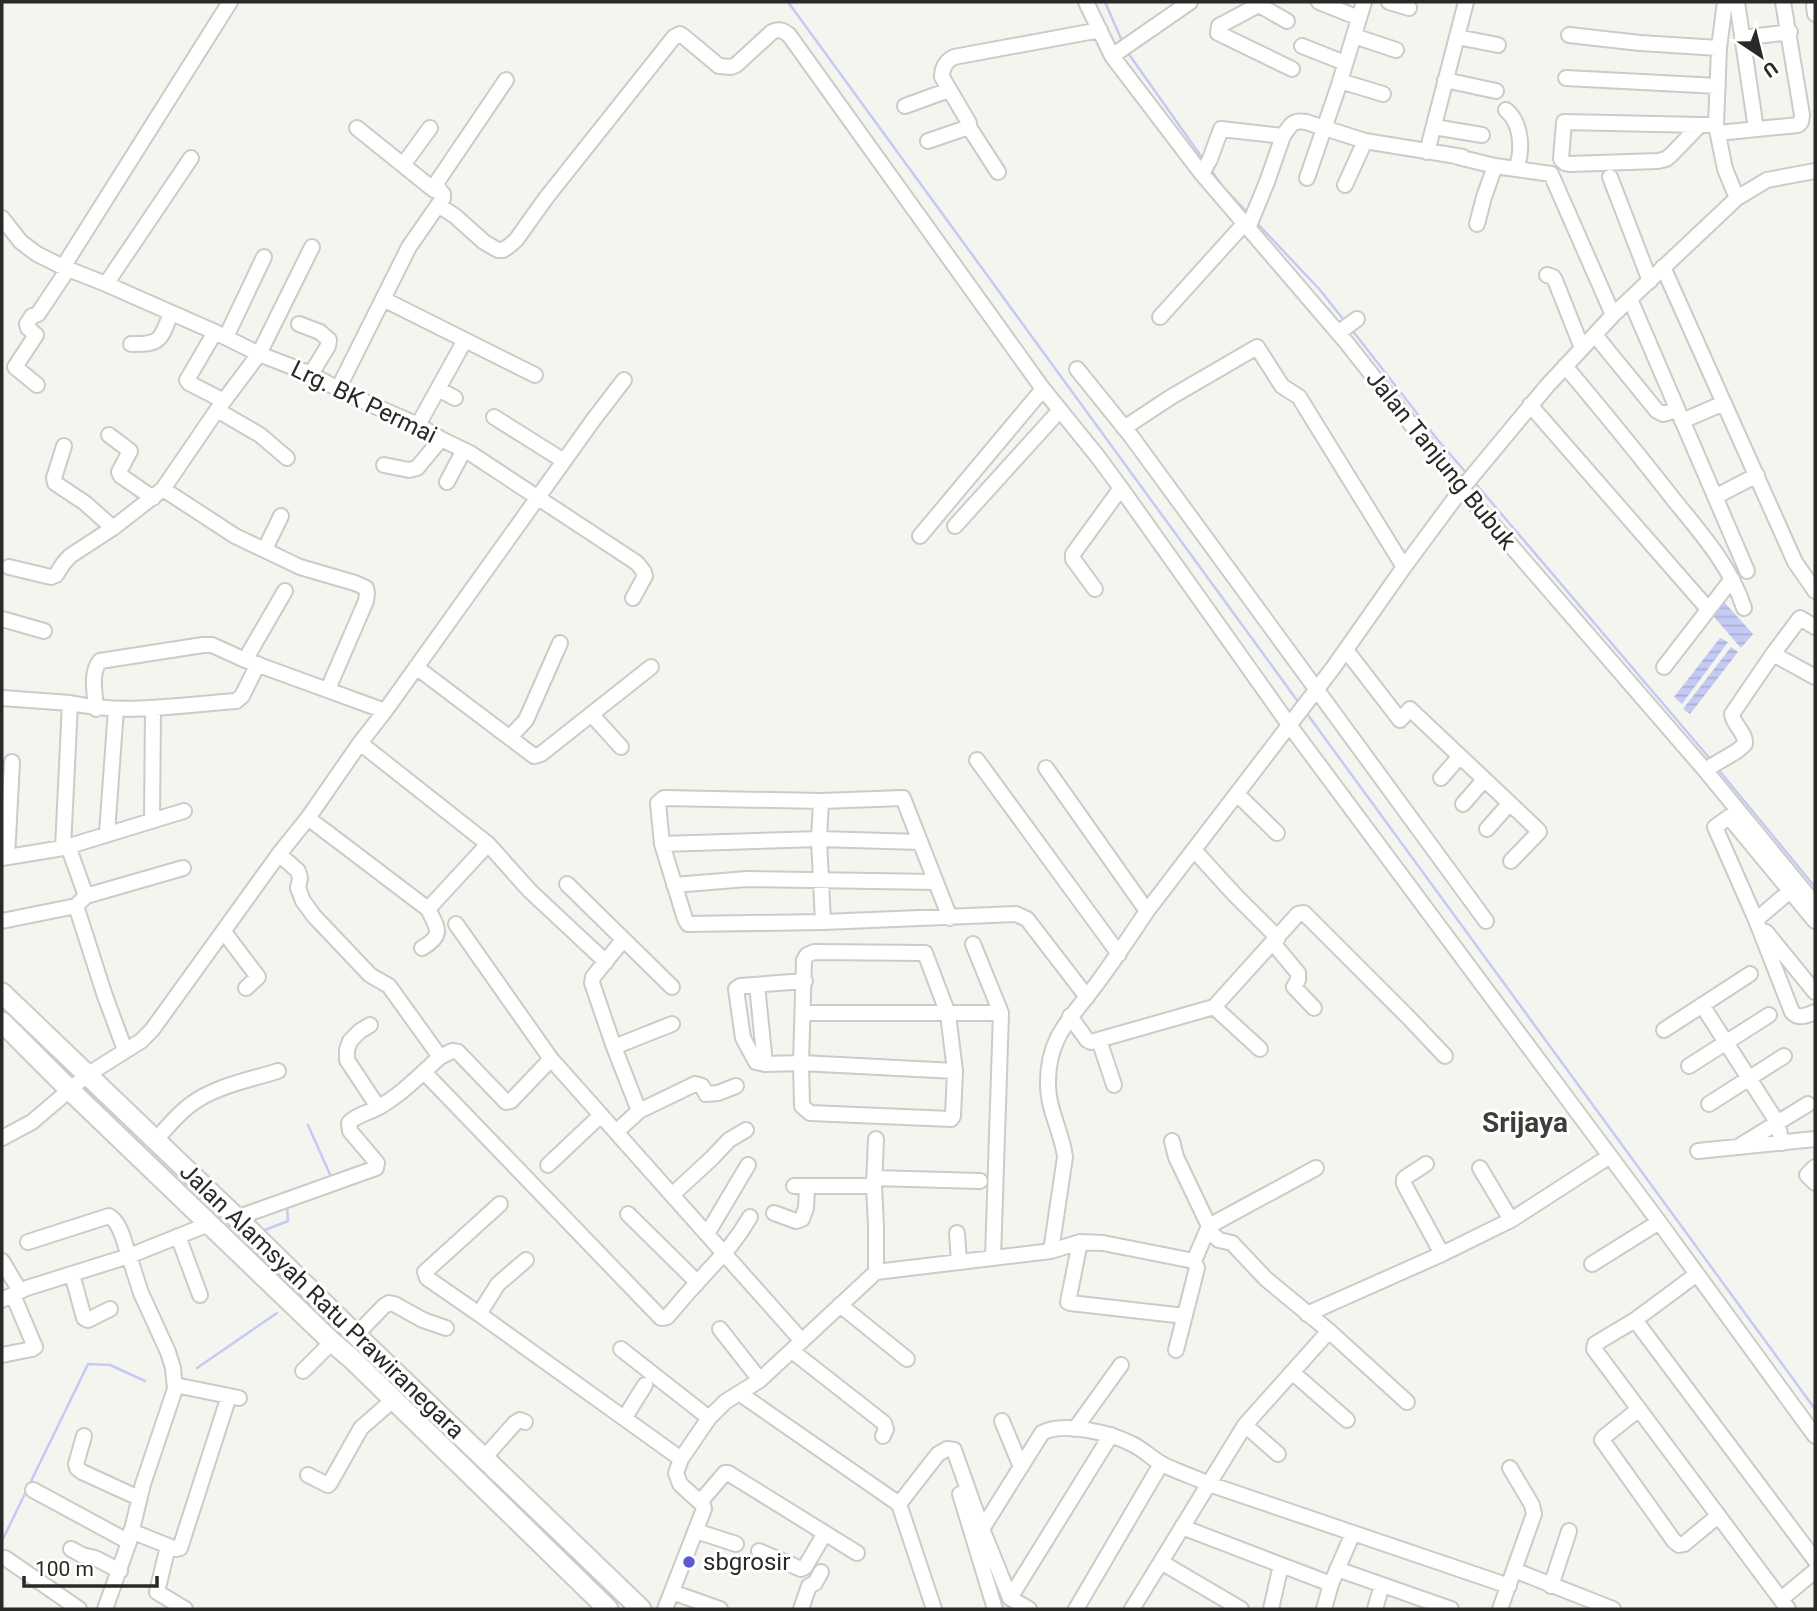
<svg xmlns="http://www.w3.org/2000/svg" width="1817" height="1611" font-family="Roboto,sans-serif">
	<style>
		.water { fill: url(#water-rules) }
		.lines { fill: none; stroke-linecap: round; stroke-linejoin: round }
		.stream { stroke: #c5caf5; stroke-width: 2.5 }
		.minor-casing { stroke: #cbccc7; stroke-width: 18 }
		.highway-casing { stroke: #cbccc7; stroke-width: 23 }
		.minor { stroke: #fff; stroke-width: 14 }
		.highway { stroke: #fff; stroke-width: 19 }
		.poi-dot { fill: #5e5ad2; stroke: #fff; stroke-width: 2.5 }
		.labels { text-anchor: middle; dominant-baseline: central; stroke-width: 6; stroke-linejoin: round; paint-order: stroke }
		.street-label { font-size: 24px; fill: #292927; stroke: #fff }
		.poi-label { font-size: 24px; fill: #292927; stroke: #fff; text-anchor: start }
		.quarter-label { font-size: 28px; font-weight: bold; fill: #3d3e3a; stroke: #fff }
	</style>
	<defs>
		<pattern id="water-rules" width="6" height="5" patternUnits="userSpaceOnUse" patternTransform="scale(1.75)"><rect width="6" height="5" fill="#c5caf5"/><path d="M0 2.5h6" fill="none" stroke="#a9aed2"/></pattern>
	</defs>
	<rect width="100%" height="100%" fill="#f4f5ef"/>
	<path class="water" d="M1724 602 1753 634 1741 648 1714 617Z
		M1720 638 1728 642 1682 704 1674 697Z
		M1731 647 1738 652 1690 714 1683 709Z"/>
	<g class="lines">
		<path class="stream" d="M788 2 1299 703
			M1105 2 1122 41
			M1128 53 1203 159
			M1211 170 1223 187 1248 213
			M1257 223 1320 290 1343 319
			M1352 330 1437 439 1468 475
			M1475 483 1711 760
			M1305 711 1815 1409
			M1717 768 1815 887
			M308 1125 332 1179
			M267 1236 265 1230 288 1221 287 1206
			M197 1368 277 1313
			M2 1541 88 1364 110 1365 145 1381"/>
		<g class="minor-casing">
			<path id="minor" d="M1086 2 1112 56 1202 174 1346 342 1462 489 1705 770 1815 904
				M1264 2 1219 26 1218 33 1292 69
				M1319 2 1359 18
				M1389 2 1409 8
				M1725 2 1719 48 1716 125 1725 169 1737 198
				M1737 2 1756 129
				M1259 5 1287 21
				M1814 6 1815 14
				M1569 35 1640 43 1719 48
				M1354 36 1396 50
				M1457 37 1498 45
				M1742 38 1790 32
				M1302 46 1345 63
				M1112 56 1190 2
				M1566 78 1718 86
				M1445 80 1496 91
				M1340 81 1383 94
				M905 106 949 90
				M1506 110C1522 123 1523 151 1516 169
				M1700 125 1671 155 1666 159 1658 161 1569 164 1565 163 1561 159 1564 122 1700 125H1716
				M969 127 998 172
				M1434 127 1482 135
				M357 128 434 190 440 191
				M1718 133 1798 125 1801 122 1802 115 1783 2
				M928 141 969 127V123L942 77C942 67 946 61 954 57L1100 30
				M1427 152 1466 2
				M1458 157 1495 166 1551 174 1613 315
				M403 165 430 128
				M1202 174 1210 159 1221 129 1283 136C1291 125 1291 120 1306 122L1365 141 1463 157
				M1610 177 1650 281
				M1307 178 1338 88 1364 2
				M1345 185 1365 141
				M438 205 455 216 484 242 498 250H503L509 246 516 240 546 198 674 37 680 34 683 36 719 66 731 67 736 65 772 32C779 29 783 30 789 35L1043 389 1098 457 1123 491 1290 726 1659 1222 1815 1436
				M2 218 21 242 37 254 63 267 106 284 215 332 259 354 311 374 347 394 418 425 441 439 470 453 637 563 644 572 645 576 633 598
				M1477 224 1484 197 1495 166
				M1248 228 1267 182 1283 136
				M63 267 230 2
				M1663 267 1795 562 1815 591
				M1547 275 1553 277 1555 280 1582 348
				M106 284 191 158
				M383 299 535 375
				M1630 299 1747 571
				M1160 317 1244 224
				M299 324 320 332 329 340 328 346 311 374
				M215 332 187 380 189 383 224 401
				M1338 333 1357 319
				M1595 335 1657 411 1663 414 1677 410
				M226 337 264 257
				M131 344C161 345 161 339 171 313
				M1565 366C1602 410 1639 455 1674 500 1701 533 1731 567 1744 608
				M1077 369 1131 436 1486 921
				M37 385 15 367 36 335 28 328 27 324 32 316 38 314 68 269
				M338 389 409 247 443 198V194L438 188 437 182 506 80
				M438 389 455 398
				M1530 405 1708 609
				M217 410 260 435 287 458
				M494 417 564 461
				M1682 421 1724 403
				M418 425 465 340
				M1124 428 1171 397 1257 347 1282 386 1299 397 1404 567
				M109 435 130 451 119 472 121 476 153 498
				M64 446 54 478 55 483 85 503 113 528
				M384 465 409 470 417 468 441 439
				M447 482 464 450
				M163 489 235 536 300 567 355 583 366 588 367 593 366 601 328 689
				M1715 497 1757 475
				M955 526 1060 410
				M920 536 1043 389
				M265 549 281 516
				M9 567 51 577 56 575 63 564 70 556 113 528 163 489 217 410 259 354 312 247
				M1095 589 1073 559V554L1121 488
				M2 619 44 631
				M1346 650 1400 720 1410 709 1538 830 1539 832 1511 861
				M1773 654 1815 677
				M245 660 285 591
				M416 667 534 756 541 754 651 667
				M1664 667 1732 579
				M2 698 70 703 63 848
				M70 703C127 715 179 705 236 701L242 696 258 664
				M96 709C95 693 90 673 100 661L203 645H212L245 660 385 711
				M591 714 621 747
				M510 737 526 720 560 643
				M360 743 488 844 530 891 606 962
				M977 760 1119 954
				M1046 768 1147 911
				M1705 770 1737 751 1745 744C1746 732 1733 725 1732 714L1773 654 1800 618 1815 627
				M1441 778 1460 756
				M1237 794 1277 833
				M821 801 819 839 823 922
				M1463 804 1484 780
				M308 818 428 909 488 844
				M152 820 153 709
				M1487 829 1509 804
				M107 833 116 709
				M662 844 819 839 920 842
				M68 846 86 896 76 906 105 996 125 1050
				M1194 850 1235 895 1278 938
				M279 854 298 871 300 878 298 888 303 901 314 916 370 975 389 986 440 1057 452 1051 458 1052 506 1102 511 1101 551 1059 802 1341
				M7 857 12 762
				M2 858 63 848 184 811
				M567 884 672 987
				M674 885 747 879 936 882
				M86 896 183 868
				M950 918 903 798 821 801 664 798 658 803 662 844 685 919 688 924 823 922 1016 914 1027 919 1087 997
				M1756 920 1790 891
				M2 921 76 906
				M1815 921 1729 817 1715 827 1756 920 1792 1012C1799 1020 1807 1015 1815 1012
				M456 924 551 1059
				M224 932 258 977 246 988
				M1766 932 1815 992
				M1273 943 1298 973V980L1294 987 1314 1008
				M973 944 1001 1013 993 1258
				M422 948C444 935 438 929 428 909
				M814 952 925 953 948 1014 955 1071 953 1116 951 1119 810 1113 802 1106 801 1063 804 960 807 955Z
				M805 981 740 986 736 989 743 1038 756 1062 765 1064 801 1063 955 1071
				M757 985 765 1064
				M1702 1005 1777 1122 1782 1143
				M1214 1007 1260 1049
				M803 1013H1001
				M1070 1016 1087 1040 1091 1042 1214 1007 1298 914 1304 913 1410 1019 1445 1056
				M370 1025 360 1031 350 1041 347 1050V1060L378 1107
				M1664 1030 1750 974
				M1099 1040 1114 1085
				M614 1047 672 1024
				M1689 1066 1769 1015
				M424 1072 661 1318 667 1317C677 1306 686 1294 697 1283 718 1259 734 1245 750 1217
				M1709 1104 1784 1056
				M639 1111 695 1084 702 1086 706 1094 718 1093 736 1086
				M616 1132 639 1111 614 1047 592 983 593 977 623 940
				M2 1138 32 1122 87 1075 141 1041 152 1030 279 854 308 818 360 743 385 711 594 419 624 380
				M155 1141C166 1128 177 1115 190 1105 215 1086 249 1080 278 1071
				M1172 1141 1176 1157 1209 1226 1194 1261 1197 1268 1176 1350
				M1741 1145 1808 1104
				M1698 1151 1815 1139
				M1426 1164 1406 1177 1404 1179V1184L1442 1254
				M548 1165 601 1115
				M1815 1167 1807 1175 1815 1183
				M1480 1168 1511 1220
				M874 1178 980 1181
				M794 1186H874L876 1226V1272
				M874 1186 876 1139
				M672 1195 712 1158 729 1140 746 1130
				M774 1213 796 1221 802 1219 806 1208 807 1186
				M628 1214 697 1282
				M236 1218 376 1168 377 1163 350 1131 349 1123C357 1114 369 1113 379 1107 401 1095 421 1074 440 1057
				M957 1233 959 1262
				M707 1234 748 1165
				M178 1236 200 1295
				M1080 1242 1068 1302 1070 1303 1185 1316
				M1051 1251 1065 1157C1062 1132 1048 1110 1048 1085 1047 1036 1072 1018 1098 982 1115 959 1131 935 1147 911L1333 668 1404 567 1464 486 1547 386 1613 315 1737 198 1767 180 1815 171
				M526 1260 498 1284 479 1314 681 1459
				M2 1261 20 1291
				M1592 1264 1659 1222
				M72 1274 84 1318 88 1320 110 1309
				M1697 1274 1635 1320 1595 1344 1594 1349 1788 1609
				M2 1300 27 1288 129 1256C124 1243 121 1223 109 1216L28 1242
				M840 1305 907 1359
				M479 1314 427 1278 425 1272 500 1204
				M1307 1314 1442 1254 1511 1220 1610 1156
				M1635 1320 1815 1560
				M720 1329 760 1380
				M1329 1331 1407 1402
				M356 1335 384 1306 389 1303 394 1304 423 1320 446 1328
				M621 1349 709 1418
				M792 1351 884 1423 886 1429 883 1436
				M2 1355 32 1349 35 1347 13 1295
				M303 1371 332 1342
				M1292 1372 1347 1420
				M175 1385 239 1398
				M739 1393 899 1504 934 1609
				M1639 1409 1604 1437 1602 1440 1674 1541 1679 1545 1684 1544 1718 1516
				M625 1417 645 1385
				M1002 1421 1021 1467
				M1245 1425 1278 1454
				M1075 1429 1121 1365
				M84 1436 76 1464 77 1468 82 1472 139 1498
				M484 1458 515 1423 520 1420 525 1422
				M308 1475 328 1485 330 1483 361 1428 393 1400
				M33 1490 129 1542
				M960 1494 995 1609
				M700 1502 725 1473H728L857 1553
				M899 1504 938 1454 947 1449 954 1450 982 1529 1010 1598 1029 1609
				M1182 1527 1331 1584
				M982 1529 1042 1433C1062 1421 1111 1433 1132 1444 1143 1449 1152 1459 1164 1465 1178 1472 1194 1477 1209 1484L1509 1586
				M131 1531 176 1549 180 1548 229 1396
				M696 1531 736 1544
				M168 1546 157 1592 185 1609
				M71 1549 82 1555 95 1558 120 1571
				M759 1551 801 1569 805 1567 825 1533
				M5 1558 79 1609
				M1161 1562 1241 1609
				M1337 1569 1451 1609
				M1514 1570 1613 1609
				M1551 1586 1569 1531
				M672 1592 720 1609
				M1010 1598 1111 1435
				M1781 1599 1815 1571
				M105 1609 129 1542 143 1484 175 1389 173 1368 168 1352 141 1293 129 1256 209 1224
				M665 1609 704 1509 703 1505 680 1484 676 1473 681 1459 709 1418 725 1402 760 1380 876 1272 1051 1251 1080 1242 1103 1243 1194 1261
				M801 1609 809 1586 815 1583 821 1572
				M1076 1609 1161 1464
				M1132 1609 1245 1425 1329 1331 1266 1279 1232 1243 1219 1240 1213 1235 1209 1226 1316 1168
				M1271 1609 1281 1565
				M1324 1609 1331 1584 1353 1533
				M1375 1609 1382 1585
				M1500 1609 1534 1514 1532 1505 1510 1468"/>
		</g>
		<g class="highway-casing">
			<path id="highway" d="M2 993 242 1223 356 1335 641 1609
				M2 1022 74 1094 332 1342 352 1359 608 1609"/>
		</g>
		<use href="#minor" class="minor"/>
		<use href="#highway" class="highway"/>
	</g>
	<circle class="poi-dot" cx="689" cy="1562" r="7"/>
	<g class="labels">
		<g class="street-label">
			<text transform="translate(364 402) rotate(26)">Lrg. BK Permai</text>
			<text transform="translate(1441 460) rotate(51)">Jalan Tanjung Bubuk</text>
			<text transform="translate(322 1301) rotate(44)">Jalan Alamsyah Ratu Prawiranegara</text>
		</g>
		<g class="poi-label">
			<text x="703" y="1562">sbgrosir</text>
		</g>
		<g class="quarter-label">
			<text x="1525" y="1122">Srijaya</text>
		</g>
	</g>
	<rect width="1817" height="1611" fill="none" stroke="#292927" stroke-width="7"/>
	<g transform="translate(1761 56) rotate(145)" stroke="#ffffff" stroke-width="5" paint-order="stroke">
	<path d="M0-5L12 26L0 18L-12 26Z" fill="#292927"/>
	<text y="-10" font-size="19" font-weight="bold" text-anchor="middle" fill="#292927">U</text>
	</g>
	<path d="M24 1576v10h133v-10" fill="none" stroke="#292927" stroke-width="3.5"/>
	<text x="35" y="1576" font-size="21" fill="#292927" stroke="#ffffff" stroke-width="5" paint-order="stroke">100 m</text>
</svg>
